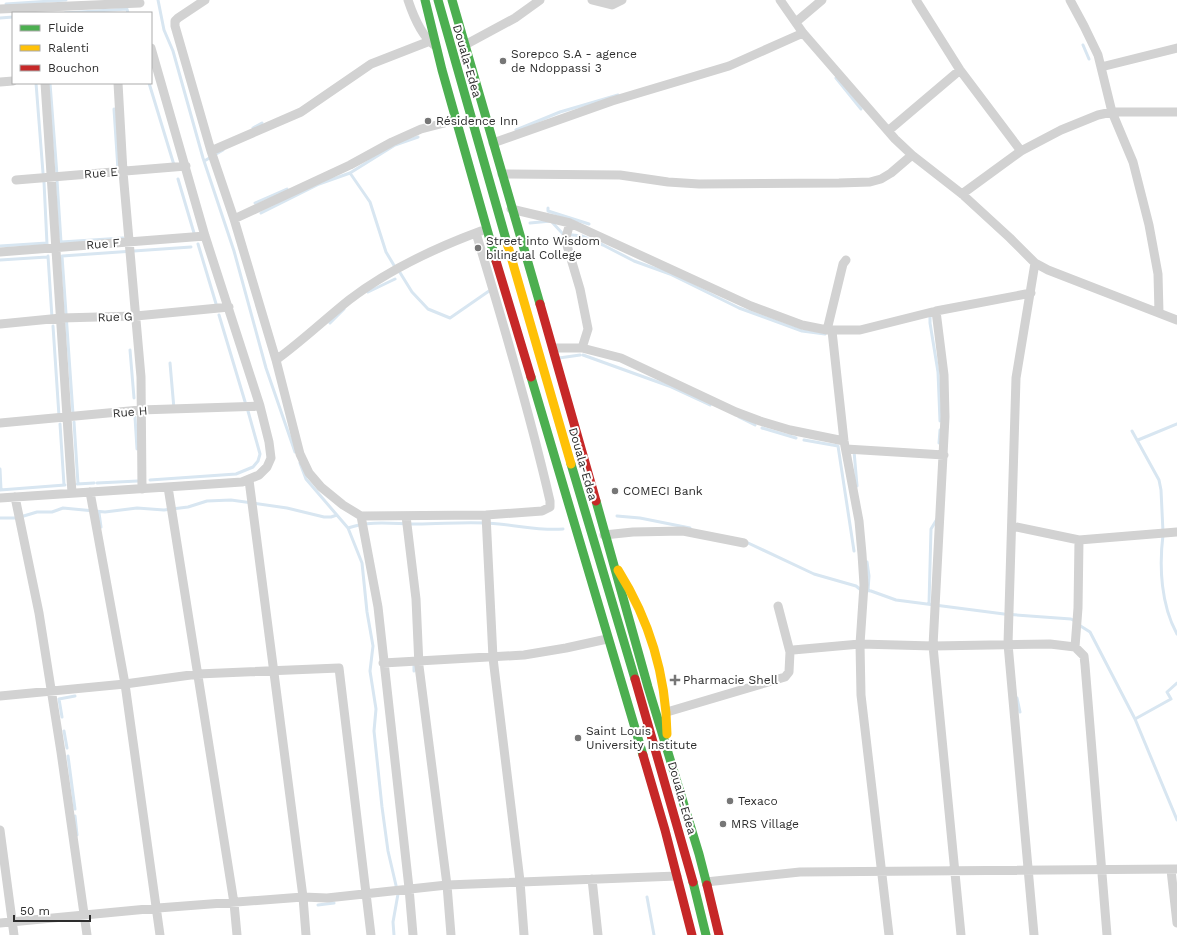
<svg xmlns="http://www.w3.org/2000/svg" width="1177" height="935" font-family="'Work Sans',sans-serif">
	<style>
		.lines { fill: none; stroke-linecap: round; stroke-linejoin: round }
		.stream { stroke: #d8e6f1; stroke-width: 3 }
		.street { stroke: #d2d2d2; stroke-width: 9 }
		.fast { stroke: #4caf50; stroke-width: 9 }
		.slow { stroke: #ffc107; stroke-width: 9 }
		.jam { stroke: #c62828; stroke-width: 9 }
		.poi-dot { fill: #767676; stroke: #fff; stroke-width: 1.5 }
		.labels { text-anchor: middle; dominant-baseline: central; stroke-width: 4; stroke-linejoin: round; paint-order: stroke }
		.poi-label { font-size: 12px; fill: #2d2d2d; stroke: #fff; text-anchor: start }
		.street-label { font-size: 12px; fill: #2d2d2d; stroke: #fff }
	</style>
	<rect width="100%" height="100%" fill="#fff"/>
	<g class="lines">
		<path class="stream" d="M158 0 164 30 173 51 203 158 234 251 266 368 295 452
			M6 4 66 0
			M65 13 127 9 128 13
			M0 18 13 17
			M1083 45 1089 59
			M836 78 861 109
			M36 83 43 173
			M50 83 57 175
			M149 83 174 165
			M114 109 118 170
			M253 128 262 123
			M516 130 560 112 618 95
			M206 160 223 150
			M350 173 370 202 386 252 395 267
			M178 179 194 233
			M57 180 61 242
			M44 182 47 244
			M255 203 287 189
			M548 208V211L589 224
			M261 213 319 184 350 173 395 145 418 137
			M530 223 551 221 563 234 582 236 603 245 634 261 670 274 739 308 802 331 825 334
			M61 242 123 238
			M198 244 217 307
			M0 246 47 243
			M48 256 52 318
			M0 260 47 257
			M399 271 412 292 428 309 450 318 489 291
			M368 292 395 279
			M930 314V323L938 372 940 421
			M219 315 246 405
			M330 323 344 309
			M53 326 59 416
			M130 350 134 398
			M583 355 669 386 710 405
			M559 358 580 355
			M170 363 174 409
			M73 414 62 256 191 247
			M135 417 137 449
			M739 417 755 425
			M74 422 78 484
			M60 424 64 485
			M762 428 796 438
			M1132 431 1159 480 1161 490 1163 532
			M804 440 838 446 854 551
			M1138 440 1177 424
			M939 443 940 430
			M854 451 857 486
			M300 463 306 479 348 528 362 563 367 612 373 646 370 671 376 709 374 731 382 807 388 851 398 894 393 922 394 935
			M0 469 1 489
			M150 480 236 474 253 467 258 461 260 454 248 411
			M97 483 138 481
			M77 484 94 483
			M0 490 65 485
			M99 513 101 527
			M617 516 640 518 690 528
			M0 518H17L37 512H52L63 508 105 512 137 508 164 510 188 507 207 501 231 500 287 508 324 517H331L337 515
			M348 528C372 520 393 524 417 524 445 524 472 521 499 524 521 526 542 531 563 529
			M1163 535C1159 567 1161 605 1177 634
			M746 542 814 574 856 586 861 590 871 591 896 600 1004 614 1071 619 1075 621
			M867 562 869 576 868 591
			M929 604 931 529 937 519
			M1079 625 1090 632 1135 719 1177 820
			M414 663V671
			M1017 698 1020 712
			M62 717 59 699 75 696
			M1135 719 1171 699 1167 692 1177 683
			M64 731 67 748
			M68 756 75 809
			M75 816 77 835
			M647 897 654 935
			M318 905 334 903"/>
		<path class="street" d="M205 0 178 18 175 21V26L211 151 234 219 276 360 300 454 309 473 321 487 343 505 361 516 378 607 409 888 413 935
			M408 0C413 15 422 36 434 45
			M592 0 612 5 622 0
			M780 0 803 33 895 139 912 155 962 194 1010 238 1035 263 1048 270 1177 320
			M916 0 960 70 1021 151
			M1070 0 1084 26 1098 55 1112 112 1133 162 1149 225 1158 274 1159 313
			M0 9 140 3
			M796 22 822 0
			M463 46 515 18 540 0
			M1101 67 1177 48
			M0 82 13 81
			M45 83 72 493
			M118 83 123 172 141 377 142 489
			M888 131 960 70
			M493 143 612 101 729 66 803 33
			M211 151 301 112 371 64 430 41
			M502 174 620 175 668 182 699 184 839 183 870 182 881 179 891 173 912 155
			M16 180 186 166
			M962 194 1021 151 1061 130 1098 115 1112 112H1177
			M511 209 570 223 751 306 802 325 827 330H860L936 311 1031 293
			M234 219 350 165 392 142 421 129 456 120
			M570 223 566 237V242L580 289 588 329 582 348
			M0 252 205 236
			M936 311 944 375 945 417 933 646 961 935
			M0 324 61 318 136 316 229 307
			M827 330 843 264 846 260
			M832 331 844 441 859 521 862 554 864 585 860 644 861 695 889 935
			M553 348H582L621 358 736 412 760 421 790 430 844 441
			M276 360C301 342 324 320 349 300 388 270 435 248 481 231
			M0 423 140 410 260 406
			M846 449 944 455
			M249 480 303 897 306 935
			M168 487 234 903 237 935
			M90 492 125 684 160 935
			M15 497 39 613 61 752 87 935
			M0 498 242 482 259 475 267 467 271 458 269 442 260 406 205 236 151 48
			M486 515 493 658 520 881 524 935
			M361 516 486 515 542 511 550 507V501C529 410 503 322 476 233
			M406 516 416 599 419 666 447 885 451 935
			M1012 526 1079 540 1078 608 1075 647
			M604 535 633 532 683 531 744 543
			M1079 540 1177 532
			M778 606 790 652
			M383 663 524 655 566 648 607 639
			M0 696 125 684 198 674 339 668 371 935
			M667 712 785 677 789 672 790 652 793 650 860 644 933 646 1050 644 1075 647 1084 656 1085 665 1107 935
			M0 830 14 935
			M1171 870 1177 923
			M592 879 598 935
			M706 882 800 872 1177 869
			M0 923 158 908 303 897 327 898 447 885 677 876
			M1034 935 1008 644 1016 378 1035 263"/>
		<path class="fast" d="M425 0 442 70 496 261
			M438 0 507 243
			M452 0 540 304
			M531 377 643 755
			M571 464 635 679
			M596 501 648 687 699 854 707 885
			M693 882 706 935"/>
		<path class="slow" d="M507 243 571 464
			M618 570C650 621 666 674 667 734"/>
		<path class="jam" d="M496 261 531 377
			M540 304 596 501
			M635 679 693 882
			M643 755 665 830 692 935
			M707 885 719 935"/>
	</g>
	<g class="poi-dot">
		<circle cx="503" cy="61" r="4"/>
		<circle cx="428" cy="121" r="4"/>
		<circle cx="478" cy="248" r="4"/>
		<circle cx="615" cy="491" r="4"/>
		<path d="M673 674h4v4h4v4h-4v4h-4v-4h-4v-4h4z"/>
		<circle cx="578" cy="738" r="4"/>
		<circle cx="730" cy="801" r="4"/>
		<circle cx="723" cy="824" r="4"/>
	</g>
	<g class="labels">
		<g class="poi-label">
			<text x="511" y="54">Sorepco S.A - agence<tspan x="511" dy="14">de Ndoppassi 3</tspan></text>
			<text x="436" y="121">Résidence Inn</text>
			<text x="486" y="241">Street into Wisdom<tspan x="486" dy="14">bilingual College</tspan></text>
			<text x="623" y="491">COMECI Bank</text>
			<text x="683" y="680">Pharmacie Shell</text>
			<text x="586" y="731">Saint Louis<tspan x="586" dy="14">University Institute</tspan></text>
			<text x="738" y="801">Texaco</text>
			<text x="731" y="824">MRS Village</text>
		</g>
		<g class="street-label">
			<text transform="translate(467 61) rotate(74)">Douala-Edea</text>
			<text transform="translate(101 173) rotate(-4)">Rue E</text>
			<text transform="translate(103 244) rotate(-4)">Rue F</text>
			<text transform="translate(115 317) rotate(-2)">Rue G</text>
			<text transform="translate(130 412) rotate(-5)">Rue H</text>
			<text transform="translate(583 464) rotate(74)">Douala-Edea</text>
			<text transform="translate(682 798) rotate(74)">Douala-Edea</text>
		</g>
	</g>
	<rect x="12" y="12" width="140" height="72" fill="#ffffff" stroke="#ababab"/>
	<rect x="20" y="25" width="20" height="6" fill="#4caf50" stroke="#ababab"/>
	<text x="48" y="32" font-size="12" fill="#2d2d2d">Fluide</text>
	<rect x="20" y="45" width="20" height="6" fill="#ffc107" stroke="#ababab"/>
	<text x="48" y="52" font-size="12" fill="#2d2d2d">Ralenti</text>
	<rect x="20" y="65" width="20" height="6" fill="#c62828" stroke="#ababab"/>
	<text x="48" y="72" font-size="12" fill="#2d2d2d">Bouchon</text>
	<path d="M14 915v6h76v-6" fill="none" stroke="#2d2d2d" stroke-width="2"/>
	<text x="20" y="915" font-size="12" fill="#2d2d2d" stroke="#ffffff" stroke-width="3" paint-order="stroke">50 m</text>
</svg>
